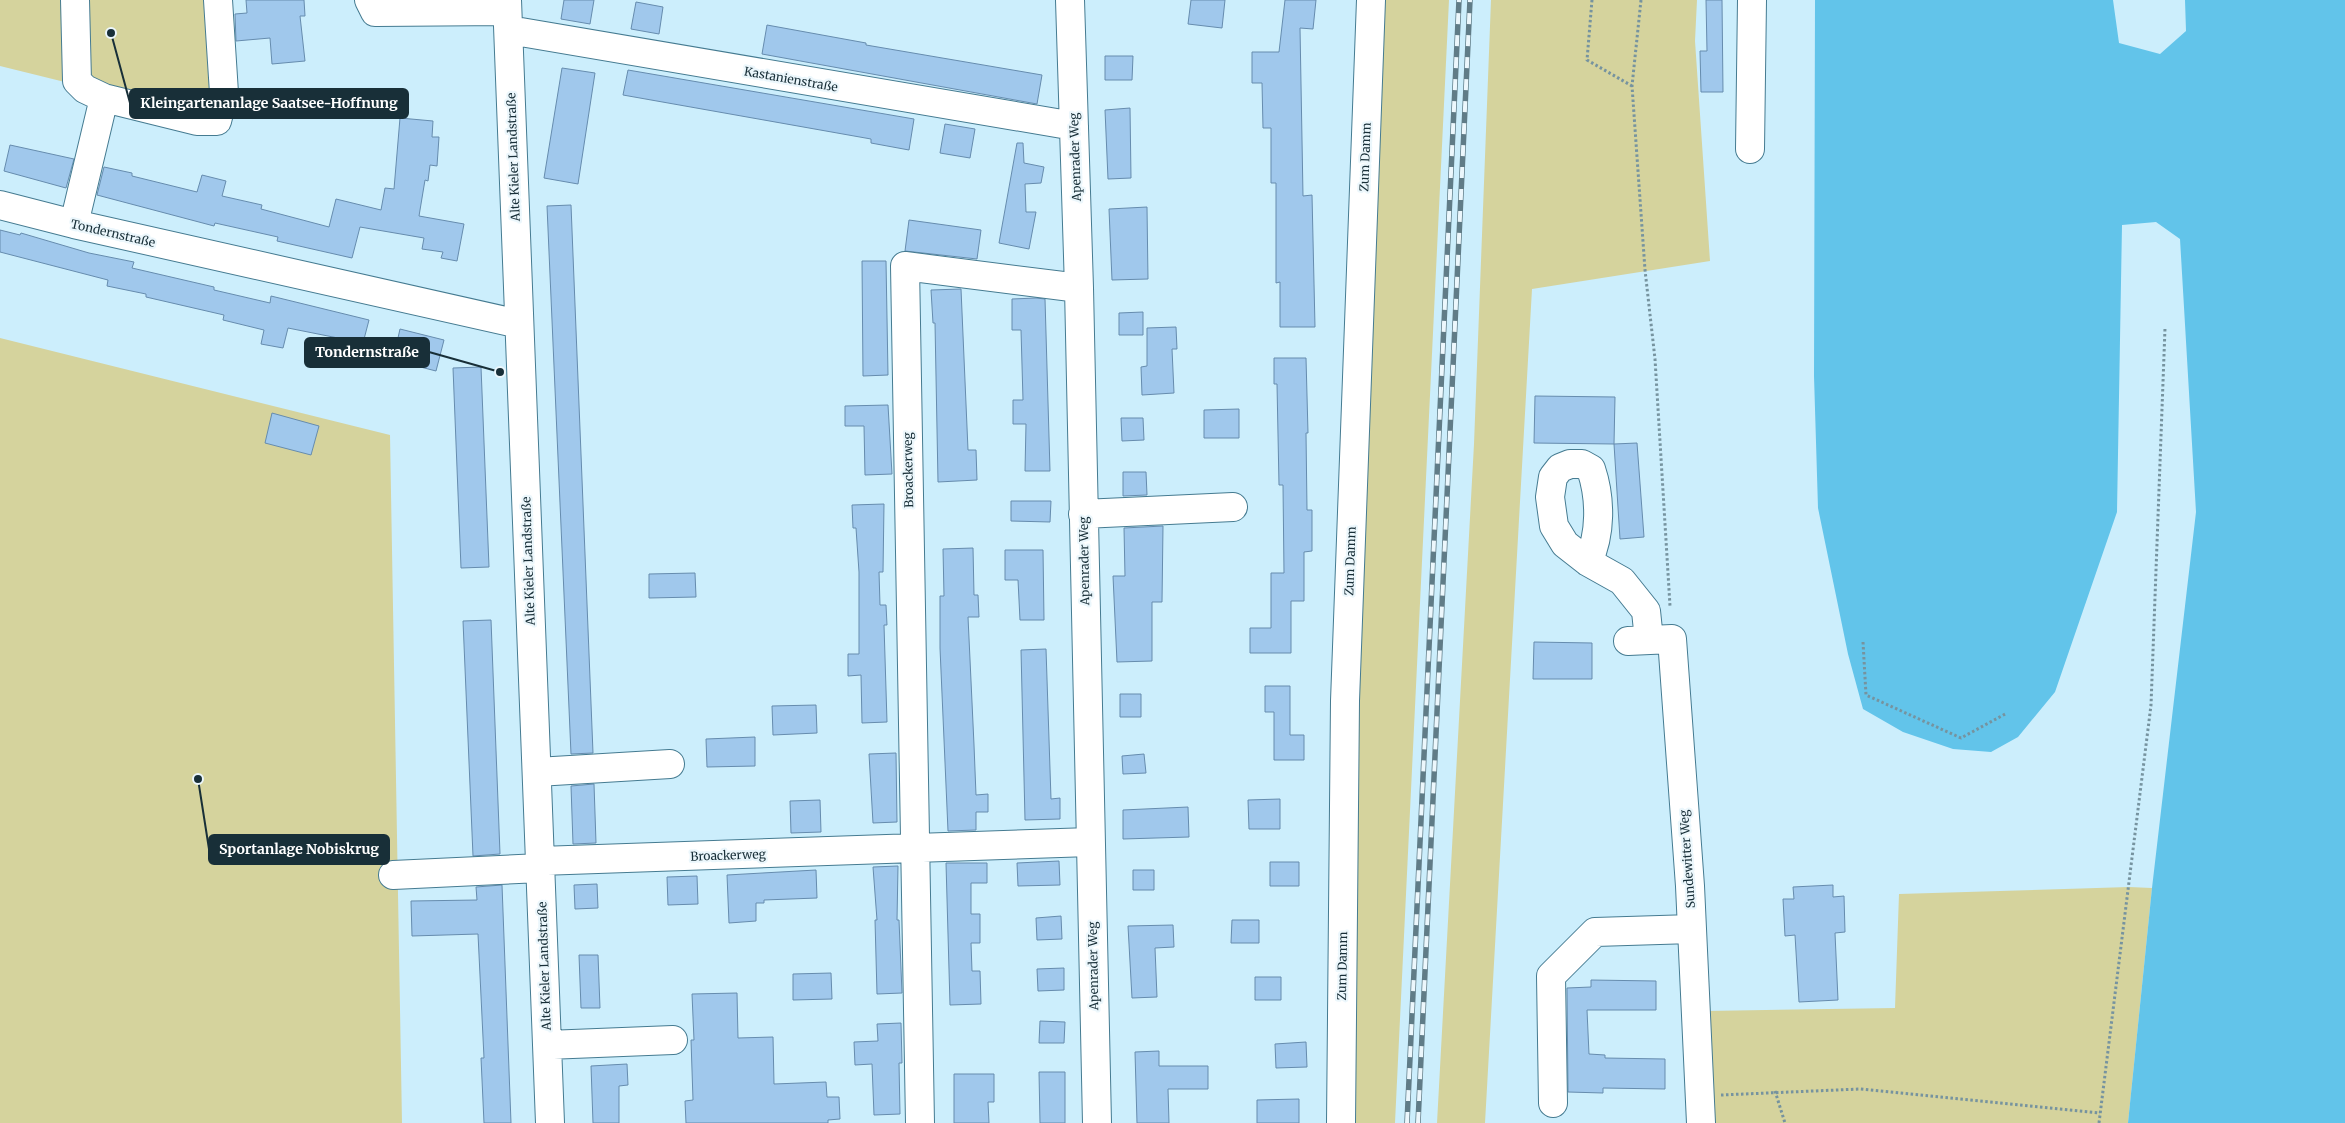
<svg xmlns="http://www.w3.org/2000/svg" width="2345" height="1123" font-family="Merriweather,serif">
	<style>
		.green { fill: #d5d39d }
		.water { fill: #62c4ea }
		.building { fill: #a0c8ec; stroke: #668cae }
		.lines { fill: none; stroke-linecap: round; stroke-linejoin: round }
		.minor-casing { stroke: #457b91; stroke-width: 30 }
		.path { stroke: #76939f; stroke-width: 3; stroke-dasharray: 2.5 2.5; stroke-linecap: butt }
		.minor { stroke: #fff; stroke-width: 28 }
		.rail-casing { stroke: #607c87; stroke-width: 5.5 }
		.rail { stroke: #ecf7fc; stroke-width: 4; stroke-dasharray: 11; stroke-linecap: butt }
		.labels { text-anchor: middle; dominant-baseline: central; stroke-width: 4.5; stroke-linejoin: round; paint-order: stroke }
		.street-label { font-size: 12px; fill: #182f38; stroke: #ecf7fc }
		.leader { fill: none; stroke: #182f38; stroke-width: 2 }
		.callout-dot { fill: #182f38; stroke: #ecf7fc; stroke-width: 2 }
		.callout { fill: #182f38; stroke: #182f38; stroke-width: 2 }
		.callout-label { font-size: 14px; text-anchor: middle; font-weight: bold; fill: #fff }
	</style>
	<rect width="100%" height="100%" fill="#cceefc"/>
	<path class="green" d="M0 0H222L221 127 81 86 0 66Z
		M1385 0H1449L1395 1123H1350L1358 678Z
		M1491 0H1697L1695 41 1710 261 1532 289 1485 1123H1437L1474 444Z
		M0 338 390 435 402 1123H0Z
		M2129 887 2152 888 2128 1123H1713L1707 1011 1895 1008 1899 894Z"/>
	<path class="water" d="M1815 0H2113L2119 43 2160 54 2186 31 2185 0H2345V1123H2128L2152 888 2196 512 2180 239 2156 222 2122 225 2117 512 2055 692 2018 737 1991 752 1953 749 1903 732 1863 709 1848 654 1818 508 1814 376Z"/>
	<path class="building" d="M246 0H304L305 16H300L305 61 272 64 270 38 236 41 235 14 247 13Z
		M564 0H594L590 24 561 19Z
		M1191 0H1225L1222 28 1188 24Z
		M1285 0H1316L1313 29 1300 28 1303 196 1312 195 1315 327H1280V282L1276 283V183H1271V128H1263L1262 83H1252V52H1279Z
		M1706 0H1722L1723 92H1701L1700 51H1707Z
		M636 2 663 7 659 34 631 29Z
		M767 25 866 43V45L1042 75 1037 104 762 54Z
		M1105 56H1133L1132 80H1105Z
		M562 68 595 73 578 184 544 178Z
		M628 70 914 119 909 150 871 143V139L623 95Z
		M1130 108 1131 178 1108 179 1105 110Z
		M400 118 433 121 432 137H439L437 166 430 165 428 181 425 180 419 216 464 224 457 261 441 258 443 252 422 249 424 238 360 227 352 258 277 241 278 237 215 223 214 226 97 195 104 167 132 173V176L197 192 202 175 226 181 222 196 262 205 261 209 329 227 336 199 381 210 385 188 394 189Z
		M945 124 975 129 970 158 940 153Z
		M1017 143H1023L1024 163 1044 167 1041 183 1025 184 1026 212H1036L1029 249 999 243Z
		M10 145 74 159 66 188 4 171Z
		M571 205 593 753 571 754 547 206Z
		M1147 207 1148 279 1112 280 1109 209Z
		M909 220 981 230 977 259 905 251Z
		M0 230 20 235 21 233 89 253 134 262 132 268 214 287V290L270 303 271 296 369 320 363 343 288 328 283 348 261 344 264 330 223 320 224 315 146 297V294L107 286 108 280 0 252Z
		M862 261H886L888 375 863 376Z
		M961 289 968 450H976L977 480 938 482 935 323H933L931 290Z
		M1036 298 1045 299 1050 471H1025L1026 424H1013V400H1023L1021 330H1012V299Z
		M1143 312V335H1119V313Z
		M1176 327 1177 349H1172L1174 393 1142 395 1141 367 1147 366V328Z
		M400 329 444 340 436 371 393 360Z
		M1274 358H1306L1308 433H1306L1307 510H1312V551L1304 552V601H1291V653H1250V628H1271V573H1284L1283 485H1279L1277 384H1274Z
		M481 367 489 567 461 568 453 368Z
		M1535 396 1615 397 1614 444 1534 443Z
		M888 405 892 474 865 475 864 426H845V406Z
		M1239 409V438H1204V410Z
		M272 413 319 426 311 455 265 443Z
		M1121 418H1143L1144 440 1122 441Z
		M1637 443 1644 537 1620 539 1614 444Z
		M1123 472H1146L1147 495 1123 496Z
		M1011 501H1051L1050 522 1011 521Z
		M884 504 883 572H879L880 605H886L887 625H884L887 722 862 723 861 675 848 676V654H859V572L856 528H853L852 505Z
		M1163 526 1162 602H1152V661L1117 662 1113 576H1125L1124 528Z
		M973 548 974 595H978L979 617H968L974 745 976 795 988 794V812H976V830L948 831 940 648V596H944L943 549Z
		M1005 550H1043L1044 620H1020L1018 580H1005Z
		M695 573 696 597 649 598V574Z
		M491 620 500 854 473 856 463 621Z
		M1534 642 1592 643V679H1533Z
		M1046 649 1051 799 1060 798V819L1025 820 1021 650Z
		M1265 686H1290V735H1304V760H1274V712H1265Z
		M1120 694H1141V717H1120Z
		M816 705 817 733 773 735 772 706Z
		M755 737V766L707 767 706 739Z
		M896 753 897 822 873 823 869 754Z
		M1144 754 1146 773 1123 774 1122 756Z
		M594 784 596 843 573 844 571 786Z
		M1280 799V829H1249L1248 800Z
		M820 800 821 832 791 833 790 801Z
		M1188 807 1189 837 1123 839V810Z
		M1059 861 1060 885 1018 886 1017 863Z
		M1270 862H1299V886H1270Z
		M946 863H987V883H971V914H980V943H971L972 971H980L981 1004 950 1005Z
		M898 866 897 920H899L902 993 877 994 875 920H877L873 867Z
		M816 870 817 898 764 900V903H756V921L729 923 727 875Z
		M1133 870H1154V890H1133Z
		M697 876 698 904 668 905 667 877Z
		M597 884 598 908 575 909 574 885Z
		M502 885 511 1123H484L481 1058H484L478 934 412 936 411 901 477 900 476 887Z
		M1833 885V897L1844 896 1845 932 1835 933 1838 1000 1799 1002 1795 935 1785 936 1783 899H1794L1793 887Z
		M1061 916 1062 939 1037 940 1036 918Z
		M1232 920H1259V943H1231Z
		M1173 925 1174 947 1155 948 1157 997 1132 998 1128 926Z
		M579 955H598L600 1008H581Z
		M1064 968V990L1038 991 1037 969Z
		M831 973 832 999 793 1000V974Z
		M1255 977H1281V1000H1255Z
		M1591 980 1656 981V1010H1587L1589 1054 1605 1055V1058L1665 1059V1089L1603 1088V1093L1568 1092 1567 988 1591 987Z
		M737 993 738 1038 773 1037 774 1084 826 1082 827 1097H839L840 1119 828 1120V1123H686L685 1101 693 1100 691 1040H694L692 994Z
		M1040 1021 1065 1022 1064 1043H1039Z
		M901 1023 902 1063H899L900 1114 874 1115 872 1064 855 1065 854 1042 878 1041 877 1024Z
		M1306 1042 1307 1067 1276 1068 1275 1044Z
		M1159 1051V1066H1208V1089H1168L1169 1123H1137L1135 1052Z
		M627 1064 628 1085 619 1086V1123H593L591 1066Z
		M1039 1072H1065V1123H1040Z
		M954 1074H994V1102H988L989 1123H954Z
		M1299 1099V1123H1257V1100Z"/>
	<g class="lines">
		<g class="minor-casing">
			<path id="minor" d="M75 0 77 81 85 89 104 98
				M369 0 375 12 507 11
				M507 0 550 1123
				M1070 0 1079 288 1097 1123
				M509 30 1074 126
				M1750 149 1752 0
				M0 205 74 224 519 324
				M74 224 104 98 197 121H217L224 93 218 0
				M1083 514 1233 507
				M1588 562C1601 534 1601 499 1591 469L1582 464H1570L1560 468 1553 477 1550 497 1554 526 1565 544 1588 562 1622 581 1646 611 1649 640
				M1628 641 1672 639 1690 886 1701 1123
				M537 772 670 764
				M540 861 1090 842
				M393 875 540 868
				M547 1045 673 1040
				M1553 1103 1551 976 1595 932 1692 929
				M920 1123 905 266 1079 288
				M1341 1123 1345 701 1371 0"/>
		</g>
		<path class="path" d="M1592 0 1587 60 1632 86
			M1641 0 1632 86 1645 270 1655 359 1670 606
			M1863 642 1866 695 1961 738 2007 713
			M1775 1091 1785 1123
			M1721 1095 1860 1089 2100 1113
			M2099 1123 2151 705 2165 328"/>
		<use href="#minor" class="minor"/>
		<g class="rail-casing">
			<path id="rail" d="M1407 1123 1459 0
				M1418 1123 1470 0"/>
		</g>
		<use href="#rail" class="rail"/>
	</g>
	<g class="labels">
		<g class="street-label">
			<text transform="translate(791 79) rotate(10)">Kastanienstraße</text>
			<text transform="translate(513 157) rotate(-92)">Alte Kieler Landstraße</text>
			<text transform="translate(1075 157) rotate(-92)">Apenrader Weg</text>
			<text transform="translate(1365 157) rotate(-88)">Zum Damm</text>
			<text transform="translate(113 233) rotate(13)">Tondernstraße</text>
			<text transform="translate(908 470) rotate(-91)">Broackerweg</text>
			<text transform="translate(528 561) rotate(-92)">Alte Kieler Landstraße</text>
			<text transform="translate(1084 561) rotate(-91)">Apenrader Weg</text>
			<text transform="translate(1350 561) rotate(-88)">Zum Damm</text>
			<text transform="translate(728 855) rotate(-2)">Broackerweg</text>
			<text transform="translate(1687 859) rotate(-94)">Sundewitter Weg</text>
			<text transform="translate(544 966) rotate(-92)">Alte Kieler Landstraße</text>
			<text transform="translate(1093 966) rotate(-91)">Apenrader Weg</text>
			<text transform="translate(1342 966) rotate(-89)">Zum Damm</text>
		</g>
	</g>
	<path class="leader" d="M111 33L130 103M500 372L429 352M198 779L209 849"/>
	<g class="callout-dot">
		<circle cx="111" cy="33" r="5"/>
		<circle cx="500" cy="372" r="5"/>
		<circle cx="198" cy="779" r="5"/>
	</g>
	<g class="callout">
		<rect x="130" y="89" width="278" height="29" rx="5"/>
		<rect x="305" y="338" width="124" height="29" rx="5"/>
		<rect x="209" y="835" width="180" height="29" rx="5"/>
	</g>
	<g class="callout-label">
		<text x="269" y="108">Kleingartenanlage Saatsee-Hoffnung</text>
		<text x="367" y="357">Tondernstraße</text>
		<text x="299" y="854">Sportanlage Nobiskrug</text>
	</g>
</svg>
